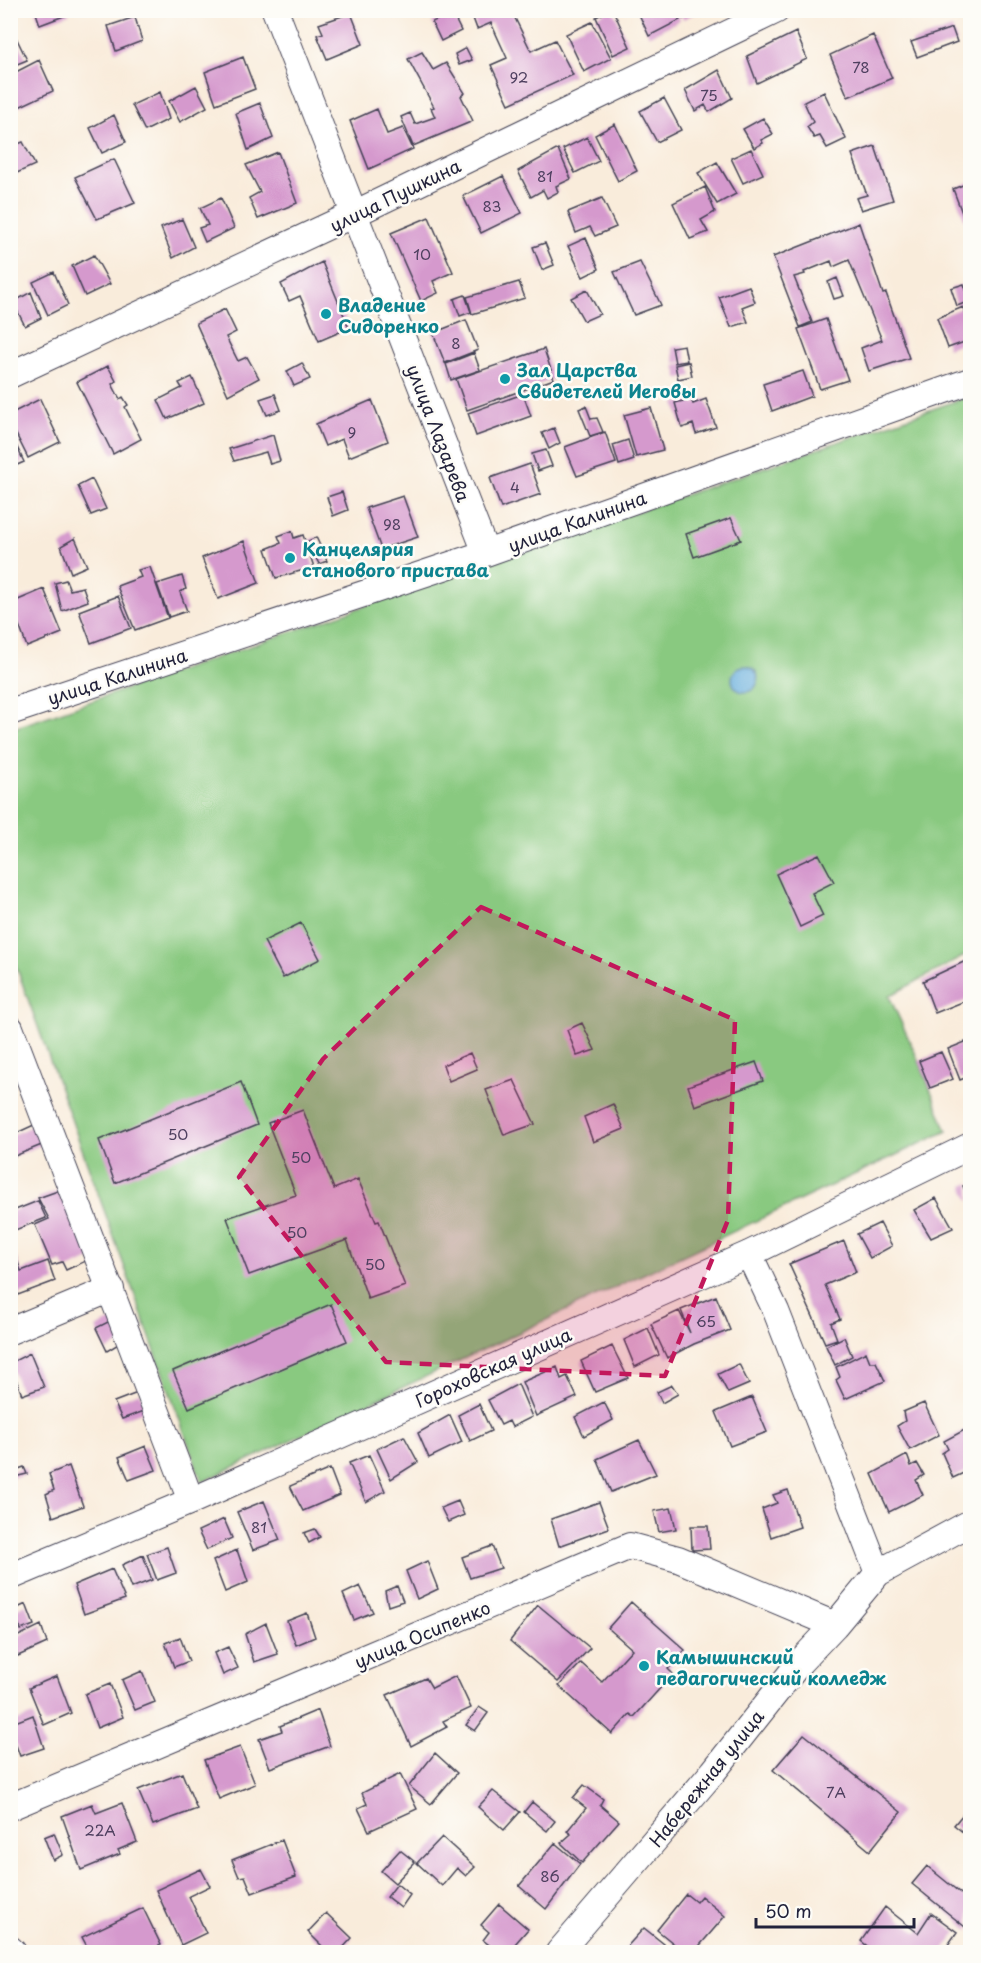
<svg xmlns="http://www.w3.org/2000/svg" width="981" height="1963" font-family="'Playpen Sans',sans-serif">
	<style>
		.green { fill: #89c980; stroke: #56765e; stroke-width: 1.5 }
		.water { fill: #66aedd; stroke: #44688c; stroke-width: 1.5 }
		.building { fill: #d599cd }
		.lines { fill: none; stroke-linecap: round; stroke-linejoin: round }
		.minor-casing { stroke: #424053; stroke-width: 28 }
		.minor { stroke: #fff; stroke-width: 26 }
		.marked { fill: #c2185b; fill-opacity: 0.2; stroke: #c2185b; stroke-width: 4.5; stroke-dasharray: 12 8; stroke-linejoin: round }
		.culture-dot { fill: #0f9aa8; stroke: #fdfcf7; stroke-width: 2 }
		.labels { text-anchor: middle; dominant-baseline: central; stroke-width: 5; stroke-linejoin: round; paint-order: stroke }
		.number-label { font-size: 15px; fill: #4f4060 }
		.street-label { font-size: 18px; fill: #22223b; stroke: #fdfcf7 }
		.culture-label { font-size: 18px; font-weight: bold; fill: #0d838f; stroke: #fdfcf7; text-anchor: start }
	</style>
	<rect width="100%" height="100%" fill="#fdfcf7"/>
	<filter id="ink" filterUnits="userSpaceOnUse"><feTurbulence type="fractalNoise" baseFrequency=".0167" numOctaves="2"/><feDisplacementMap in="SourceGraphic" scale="12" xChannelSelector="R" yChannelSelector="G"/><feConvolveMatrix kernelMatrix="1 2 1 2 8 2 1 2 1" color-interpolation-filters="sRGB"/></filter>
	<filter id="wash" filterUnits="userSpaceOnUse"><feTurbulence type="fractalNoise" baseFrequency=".008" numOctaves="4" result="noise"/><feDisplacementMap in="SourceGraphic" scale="24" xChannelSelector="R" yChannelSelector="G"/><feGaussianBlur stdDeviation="1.35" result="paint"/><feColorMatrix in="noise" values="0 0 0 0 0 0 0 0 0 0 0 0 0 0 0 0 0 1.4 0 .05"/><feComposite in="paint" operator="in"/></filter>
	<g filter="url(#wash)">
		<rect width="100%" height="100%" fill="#f9ecdb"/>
		<path class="green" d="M970 396V953L889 996 919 1061 947 1131 202 1482 11 952V729Z"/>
		<path class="water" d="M732 679a13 13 0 1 1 26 0a13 13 0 1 1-26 0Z"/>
		<g id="blocks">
			<path class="building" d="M35 10H67L69 14 40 25Z
				M470 10H511L531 51 555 40 573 75 509 104 491 65 507 58 491 23 477 29Z
				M610 10H613L630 47 613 55 596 17Z
				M637 10H676L680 20 649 36Z
				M679 10H697L698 12 683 19Z
				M963 10H970V28Z
				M351 13 363 44 327 59 317 35 323 33 319 24Z
				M452 13 461 31 441 41 432 22Z
				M135 17 142 41 116 51 108 26Z
				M592 22 611 58 584 72 566 34Z
				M952 28 957 42 917 57 911 42Z
				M13 31 27 60 10 67V32Z
				M796 32 807 59 757 83 747 56Z
				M873 35 892 78 848 97 830 55Z
				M466 48 472 60 459 65 455 54Z
				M422 52 433 70 446 63 465 93 461 96 473 121 413 146 401 117 410 113 415 124 435 117 431 108 434 107 408 59Z
				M243 57 255 89 216 104 205 72Z
				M39 60 53 91 19 107 10 89V75Z
				M719 70 732 98 709 112 705 105 695 111 685 90Z
				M196 86 207 107 180 122 169 101Z
				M160 92 169 119 145 131 132 105Z
				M824 92 846 139 827 148 820 136 814 138 807 127 813 122 804 102Z
				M664 98 681 130 657 142 640 111Z
				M260 103 273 138 248 150 236 113Z
				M377 109 387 134 403 128 413 149 369 169 350 121Z
				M114 115 126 142 102 153 90 128Z
				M763 118 773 134 761 140 763 143 754 148 743 129Z
				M615 124 637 171 618 181 595 135Z
				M587 137 599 161 575 173 563 149Z
				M23 142 35 165 10 176V147Z
				M875 146 893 200 861 210 856 198 867 195 852 154Z
				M558 149 571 179 556 186 558 192 547 198 543 190 531 197 518 171Z
				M751 149 763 174 743 183 731 158Z
				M278 152 297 203 258 219 249 198 260 192 246 165Z
				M114 159 135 203 97 219 75 177Z
				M717 162 736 194 717 204 698 173Z
				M503 176 522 213 481 233 463 196Z
				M970 182V234L953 189Z
				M705 187 715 212 701 220 708 232 690 239 673 203Z
				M221 198 234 228 205 242 199 228 208 225 200 208Z
				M602 198 616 227 595 236 590 227 576 233 568 212Z
				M429 217 453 272 433 281 438 293 421 301 391 233Z
				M182 219 194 247 173 258 161 228Z
				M859 223 883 294 886 293 909 358 869 371 861 348 882 340 849 260 833 267 831 261 804 272 805 274 794 277 812 322 800 327 773 257Z
				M586 238 599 269 583 277 568 246Z
				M545 243 554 265 542 270 533 247Z
				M94 255 110 284 85 296 72 266Z
				M322 262 349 328 319 341 300 296 289 301 281 284Z
				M640 262 661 305 634 315 614 272Z
				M54 272 68 305 48 315 33 282Z
				M837 278 844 296 834 299 828 282Z
				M519 282 525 298 472 314 467 297Z
				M964 284 970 301 957 306 951 288Z
				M749 286 755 302 742 307 748 322 731 327 719 297Z
				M587 290 600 314 584 321 571 298Z
				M31 292 41 318 25 326 13 302Z
				M465 295 471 312 460 316 454 299Z
				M963 307 970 328V340L948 348 937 318Z
				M225 309 236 332 226 337 238 361 247 357 259 378 228 395 196 323Z
				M826 319 848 380 820 389 798 329Z
				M466 320 478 350 445 363 433 333Z
				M684 345 687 361 675 363 672 347Z
				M544 349 554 379 467 410 456 379Z
				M474 353 480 370 451 380 446 364Z
				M689 362 692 376 678 379 675 365Z
				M302 363 310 379 294 386 287 371Z
				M108 366 116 381 112 384 120 399 123 397 128 405 125 407 141 439 113 454 77 382Z
				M803 371 812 396 772 411 763 384Z
				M192 377 204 403 167 419 158 400 182 388 179 383Z
				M275 394 281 410 267 415 260 399Z
				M523 394 531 416 476 436 468 413Z
				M40 399 60 442 28 458 10 422V414Z
				M691 399 693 404 706 399 716 427 696 434 693 424 682 428 675 403Z
				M372 400 388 441 349 457 342 439 325 446 316 424Z
				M586 406 591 419 597 418 603 432 590 436 579 409Z
				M651 408 663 450 636 457 624 415Z
				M554 428 560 443 549 449 542 433Z
				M10 432 24 462 10 468Z
				M605 432 616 463 577 476 565 447Z
				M273 435 280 461 270 464 266 452 234 461 229 449Z
				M628 440 634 460 619 465 613 445Z
				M546 450 552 466 538 471 532 454Z
				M530 464 541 494 501 508 490 478Z
				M92 479 106 509 91 515 78 486Z
				M342 492 348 510 333 516 327 497Z
				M403 496 418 537 381 549 366 508Z
				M731 518 741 540 694 557 686 534Z
				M292 531 294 538 303 535 314 567 276 578 266 549 281 543 278 536Z
				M316 537 327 561 319 564 308 541Z
				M75 538 87 566 71 573 61 546Z
				M244 541 259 583 218 599 202 558Z
				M150 567 168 618 135 630 117 586 141 577 138 570Z
				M182 576 186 589 180 592 187 611 169 617 157 584Z
				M66 580 70 590 83 587 88 601 62 611 55 583Z
				M44 589 62 633 27 647 11 603Z
				M118 596 131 628 91 643 79 611Z
				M819 854 834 882 812 893 823 916 800 927 776 874Z
				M301 923 320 959 283 978 264 941Z
				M970 959V983L968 984 970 999 935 1013 923 981Z
				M582 1023 595 1050 577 1056 567 1030Z
				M970 1040V1076L960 1080 948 1049Z
				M941 1052 953 1079 930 1088 919 1061Z
				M470 1053 477 1069 449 1081 443 1065Z
				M756 1062 763 1081 695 1106 688 1086Z
				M10 1066 17 1079 10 1082Z
				M514 1080 535 1124 504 1135 486 1090Z
				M241 1082 257 1125 115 1183 99 1140Z
				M613 1104 624 1129 593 1142 584 1117Z
				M303 1110 334 1189 358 1179 376 1222 379 1221 405 1286 368 1299 347 1240 249 1275 227 1218 296 1195 268 1123Z
				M36 1124 44 1144 10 1158V1136Z
				M970 1183V1202L963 1186Z
				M66 1188 92 1258 66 1270 62 1262 52 1265 35 1225 49 1219 38 1198Z
				M936 1198 953 1228 931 1238 914 1210Z
				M38 1201 46 1218 10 1232V1212Z
				M880 1223 892 1246 870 1258 857 1234Z
				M844 1241 856 1272 825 1285 840 1319 831 1323 837 1339 825 1343 789 1264Z
				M15 1254 21 1271 48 1261 55 1281 10 1298V1256Z
				M716 1296 730 1330 694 1344 667 1358 651 1324 679 1311 690 1333 681 1310Z
				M331 1304 347 1341 189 1408 173 1371Z
				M114 1319 125 1340 107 1351 96 1328Z
				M648 1328 659 1355 635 1367 624 1340Z
				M844 1337 852 1356 835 1365 826 1346Z
				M612 1346 628 1378 595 1392 581 1361Z
				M866 1352 870 1362H876L885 1381 845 1399 836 1380 840 1377 836 1367Z
				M30 1353 44 1387 22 1395 10 1363Z
				M739 1364 749 1384 728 1393 718 1374Z
				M557 1367 561 1379 567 1376 577 1397 536 1416 522 1382Z
				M518 1384 532 1417 512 1427 509 1421 501 1425 488 1400Z
				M672 1385 678 1394 662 1403 657 1392Z
				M140 1392 147 1410 122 1419 114 1402Z
				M752 1397 767 1432 730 1446 716 1412Z
				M604 1402 613 1420 584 1436 575 1417Z
				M924 1403 939 1435 910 1450 897 1426 905 1421 903 1412Z
				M479 1404 491 1431 470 1441 458 1415Z
				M450 1415 462 1442 429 1458 418 1433Z
				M970 1427V1470L953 1478 942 1453 948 1449 944 1441Z
				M404 1436 418 1462 391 1479 377 1449Z
				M639 1440 656 1474 611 1492 597 1459Z
				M146 1446 156 1470 129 1480 119 1457Z
				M369 1455 385 1491 366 1502 349 1463Z
				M907 1455 911 1466 917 1463 924 1475 916 1480 923 1495 889 1512 872 1474Z
				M69 1466 83 1506 53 1517 46 1494 54 1490 49 1474Z
				M24 1467 27 1474 10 1478V1472Z
				M330 1469 340 1495 303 1511 290 1486Z
				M788 1490 800 1527 771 1537 762 1509 777 1503 773 1495Z
				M264 1501 280 1540 253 1550 237 1512Z
				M458 1501 464 1515 448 1522 441 1508Z
				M599 1502 609 1528 559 1546 551 1519Z
				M671 1508 676 1529 659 1532 654 1511Z
				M224 1519 232 1538 207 1550 198 1531Z
				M691 1526H708L710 1549 692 1550Z
				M315 1529 320 1537 309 1543 304 1533Z
				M492 1546 501 1568 470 1578 462 1557Z
				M167 1547 176 1573 157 1580 147 1554Z
				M237 1550 248 1582 225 1592 213 1561Z
				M143 1555 152 1580 131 1588 122 1565Z
				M427 1561 438 1589 417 1599 406 1571Z
				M112 1569 125 1599 84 1614 74 1585Z
				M360 1586 373 1612 354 1620 343 1594Z
				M397 1586 403 1601 388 1606 385 1591Z
				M631 1602 685 1650 668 1669 673 1674 634 1717 630 1714 612 1734 559 1686 581 1663 602 1682 632 1649 608 1628Z
				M26 1604 34 1625 21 1630 13 1610Z
				M538 1605 590 1648 558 1682 510 1641Z
				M307 1613 315 1637 296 1645 287 1621Z
				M266 1623 278 1654 254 1662 245 1634Z
				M41 1625 47 1643 18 1656 10 1640Z
				M180 1637 189 1661 174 1667 165 1643Z
				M228 1647 238 1668 223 1675 214 1653Z
				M142 1671 155 1702 135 1710 122 1680Z
				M57 1676 71 1713 44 1725 29 1688Z
				M456 1676 471 1708 443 1721 447 1727 411 1746 387 1695 426 1678 432 1688Z
				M110 1684 123 1717 97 1728 85 1694Z
				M479 1707 488 1713 475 1731 466 1725Z
				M318 1710 330 1746 270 1768 259 1739 282 1731 280 1726Z
				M33 1715 44 1748 20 1756 10 1729V1724Z
				M804 1734 901 1812 870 1851 773 1770Z
				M240 1747 255 1784 219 1799 204 1760Z
				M435 1753 457 1773 431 1804 409 1786Z
				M182 1773 197 1809 153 1825 138 1790Z
				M400 1774 417 1809 369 1831 358 1808 367 1804 362 1793Z
				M584 1785 603 1799 600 1805 619 1821 582 1863 561 1843 571 1834 567 1831 586 1808 573 1798Z
				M493 1791 520 1812 504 1830 478 1807Z
				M532 1802 555 1821 547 1831 524 1812Z
				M122 1803 137 1842 118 1850 120 1854 81 1870 62 1816 92 1804 96 1813Z
				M968 1808 970 1810V1838L954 1825Z
				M54 1833 63 1855 53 1860 44 1837Z
				M442 1837 475 1867 466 1876 457 1868 442 1886 417 1863Z
				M282 1840 296 1877 252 1893 245 1876 239 1877 232 1860Z
				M555 1843 580 1864 546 1909 519 1886Z
				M400 1850 415 1862 395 1883 381 1871Z
				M927 1866 970 1901V1931L912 1884Z
				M201 1869 210 1886 189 1896 206 1933 181 1945 156 1890Z
				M397 1884 410 1895 401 1908 387 1897Z
				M686 1894 696 1902 701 1896 725 1916 694 1952H684L657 1930Z
				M499 1904 528 1929 508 1952H498L483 1940 489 1932 481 1925Z
				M885 1907 918 1933 931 1913 957 1932 943 1952H875L861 1941Z
				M143 1908 161 1945 146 1952H90L82 1937Z
				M326 1913 352 1938 339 1952H328L308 1932Z
				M644 1928 674 1952H622Z"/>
		</g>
	</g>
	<g filter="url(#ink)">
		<use href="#blocks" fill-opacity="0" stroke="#424053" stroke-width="1.5"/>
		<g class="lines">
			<g class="minor-casing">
				<path id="minor" d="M275 10 486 553
					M10 375 354 214 777 10
					M10 712 486 553 970 381
					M10 1028 191 1501
					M749 1254 776 1311 878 1573
					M10 1331 111 1289
					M10 1577 191 1501 749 1254 970 1146
					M10 1807 630 1546 678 1559 835 1625
					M10 1949 13 1952
					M559 1952 713 1772 800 1662 835 1625 878 1573 970 1523"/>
			</g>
			<use href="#minor" class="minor"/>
		</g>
	</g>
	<path class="marked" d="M481 907 735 1020 728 1220 665 1376 386 1362 239 1177 323 1059Z"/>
	<g class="culture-dot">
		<circle cx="326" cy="314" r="6"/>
		<circle cx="505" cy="379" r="6"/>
		<circle cx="290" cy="558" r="6"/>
		<circle cx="644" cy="1666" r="6"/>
	</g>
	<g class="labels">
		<g class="number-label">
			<text x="861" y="66">78</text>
			<text x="519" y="76">92</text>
			<text x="709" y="94">75</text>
			<text x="545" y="175">81</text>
			<text x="492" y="205">83</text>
			<text x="422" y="253">10</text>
			<text x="456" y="342">8</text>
			<text x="352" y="431">9</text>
			<text x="515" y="486">4</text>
			<text x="392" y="523">98</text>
			<text x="178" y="1133">50</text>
			<text x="301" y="1156">50</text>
			<text x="297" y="1231">50</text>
			<text x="375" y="1263">50</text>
			<text x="706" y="1320">65</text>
			<text x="259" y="1526">81</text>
			<text x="836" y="1791">7А</text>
			<text x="100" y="1829">22А</text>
			<text x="550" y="1875">86</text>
		</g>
		<g class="street-label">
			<text transform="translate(395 195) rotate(-26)">улица Пушкина</text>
			<text transform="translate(439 433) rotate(69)">улица Лазарева</text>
			<text transform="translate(577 521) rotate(-20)">улица Калинина</text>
			<text transform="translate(117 676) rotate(-18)">улица Калинина</text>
			<text transform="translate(493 1367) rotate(-24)">Гороховская улица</text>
			<text transform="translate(422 1634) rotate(-23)">улица Осипенко</text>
			<text transform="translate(706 1778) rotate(-51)">Набережная улица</text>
		</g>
		<g class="culture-label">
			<text x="338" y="304">Владение<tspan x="338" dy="21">Сидоренко</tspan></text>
			<text x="517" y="369">Зал Царства<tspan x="517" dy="21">Свидетелей Иеговы</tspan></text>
			<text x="302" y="548">Канцелярия<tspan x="302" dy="21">станового пристава</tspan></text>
			<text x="656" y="1656">Камышинский<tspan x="656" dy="21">педагогический колледж</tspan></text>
		</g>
	</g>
	<rect width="981" height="1963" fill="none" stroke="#fdfcf7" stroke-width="36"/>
	<path d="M756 1918v9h158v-9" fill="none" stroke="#22223b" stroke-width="3"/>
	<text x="765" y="1918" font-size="18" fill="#22223b" stroke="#fdfcf7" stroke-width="4.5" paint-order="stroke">50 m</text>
</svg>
